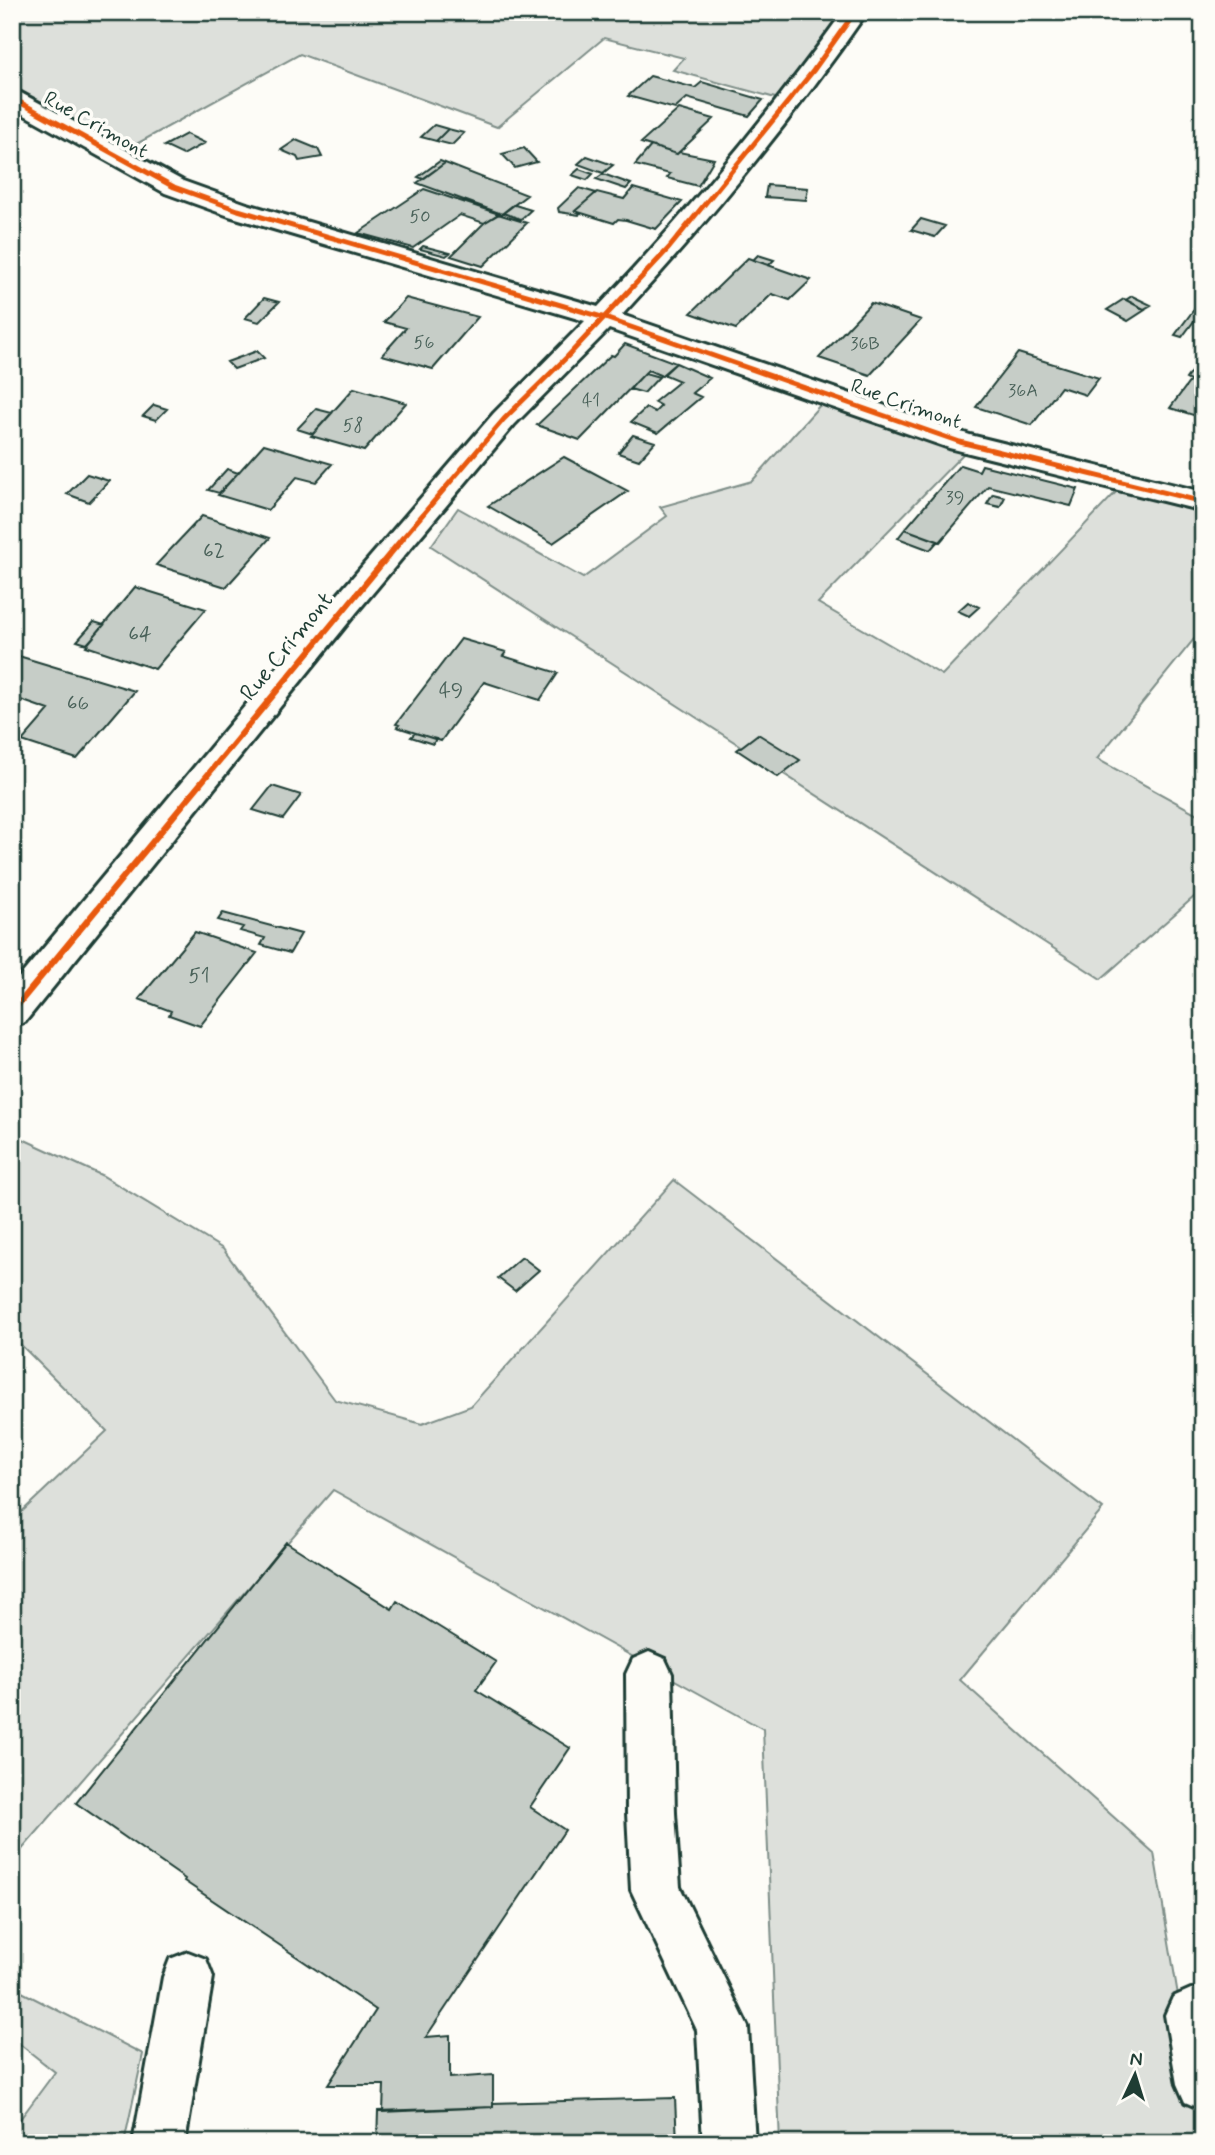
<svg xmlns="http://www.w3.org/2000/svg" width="1215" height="2155" font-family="Mynerve,sans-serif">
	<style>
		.green { fill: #dde0db; stroke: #7e8e88; stroke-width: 2 }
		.building { fill: #c6cdc7; stroke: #1f3d34; stroke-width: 2 }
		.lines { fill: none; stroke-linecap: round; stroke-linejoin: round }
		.minor-casing { stroke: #1f3d34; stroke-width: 6 }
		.minor { fill: #fdfcf7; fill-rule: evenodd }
		.cycleway-far1-casing { stroke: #fdfcf7; stroke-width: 9 }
		.cycleway-casing { stroke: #fdfcf7; stroke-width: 10 }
		.cycleway-far1 { stroke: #e8590c; stroke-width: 5 }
		.cycleway { stroke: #e8590c; stroke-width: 6 }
		.labels { text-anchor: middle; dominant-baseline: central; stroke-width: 7; stroke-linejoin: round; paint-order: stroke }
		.far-number-label { font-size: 18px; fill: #496159 }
		.far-street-label { font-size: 21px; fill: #1f3d34; stroke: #fdfcf7 }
		.number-label { font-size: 21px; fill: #496159 }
		.street-label { font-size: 24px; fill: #1f3d34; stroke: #fdfcf7 }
	</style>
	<rect width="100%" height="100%" fill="#fdfcf7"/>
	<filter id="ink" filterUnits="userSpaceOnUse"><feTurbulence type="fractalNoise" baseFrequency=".0143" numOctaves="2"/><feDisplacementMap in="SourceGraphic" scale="14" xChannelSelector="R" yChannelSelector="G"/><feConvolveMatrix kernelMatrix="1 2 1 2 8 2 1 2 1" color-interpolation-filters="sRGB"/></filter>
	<g filter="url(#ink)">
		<path class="green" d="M12 12H847L779 99 673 70 684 58 604 38 497 127 300 54 122 152 12 93Z
			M821 404 965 452 818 603 942 675 1117 491 1203 510V628L1097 759 1203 817V889L1101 979 431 546 458 508 583 578 667 516 660 507 752 481Z
			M12 1134 103 1176 223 1249 335 1400 422 1424 471 1406 674 1180 1103 1509 960 1680 1154 1853 1203 2143H780L763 1729 333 1490 12 1861V1521L107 1431 12 1336Z
			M12 1987 143 2054 124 2143H12V2130L55 2072 12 2038Z"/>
		<path class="building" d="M650 76 695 88 702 82 763 100 749 116 687 98 675 109 628 96Z
			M679 109 714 119 677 154 641 143Z
			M434 125 448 129 436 141 421 137Z
			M448 129 464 133 452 145 436 141Z
			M186 134 205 143 183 155 164 146Z
			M296 140 318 149 322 157 299 161 297 157 281 150Z
			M651 146 677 154 679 152 714 159 698 186 667 178 670 174 635 165Z
			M524 148 537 162 515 168 502 154Z
			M587 156 613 165 603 173 578 164Z
			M440 161 445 163 423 179 418 177Z
			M445 163 527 195 502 214 417 183Z
			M579 169 593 174 587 180 572 175Z
			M603 174 631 184 626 189 596 179Z
			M767 185 808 188 806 200 765 197Z
			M579 188 596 193 575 211 580 213 579 215 559 212 558 208Z
			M633 188 682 202 656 229 626 220 618 219 614 223 575 211 597 192 624 199Z
			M424 189 499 214 484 223 460 215 413 248 358 233Z
			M513 205H515L531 210 521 219 503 213Z
			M498 214 527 223 483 266 451 256 484 223Z
			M921 219 945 226 935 237 911 230Z
			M423 246 450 253 446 256 420 249Z
			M758 255 774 260 769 265 753 260Z
			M748 258 811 280 790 300 772 294 736 329 691 313Z
			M1132 296 1151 305 1144 309 1126 300Z
			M264 298 279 302 259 322 245 318Z
			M406 298 478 317 433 369 382 355 406 328 384 322Z
			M1124 299 1126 300 1145 310 1128 321 1107 310Z
			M1201 300 1203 309 1182 337 1175 335Z
			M871 303 921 320 870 375 819 358Z
			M625 344 676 363 662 376 648 370 580 440 537 425 611 355 614 356Z
			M257 351 264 358 234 369 227 362Z
			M1018 353 1099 378 1086 395 1061 387 1032 425 976 407Z
			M676 363 710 378 692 393 701 397 658 433 631 422 646 408 655 412 661 406 654 402 680 381 663 374Z
			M1191 372 1203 377V418L1170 408 1190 381 1186 379Z
			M645 373 659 377 644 393 630 389Z
			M354 388 406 403 364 451 311 436Z
			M154 405 167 409 156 420 143 416Z
			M316 409 332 413 313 434 297 429Z
			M633 435 655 442 639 460 618 453Z
			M264 444 332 464 316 482 297 477 268 510 218 495Z
			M564 457 628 491 553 543 488 506Z
			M960 465 979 471 982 465 1078 489 1071 506 988 486 940 542 905 529Z
			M227 469 238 473 219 493 208 490Z
			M87 474 109 481 89 502 67 494Z
			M993 494 1005 497 1000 507 987 504Z
			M202 516 270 538 226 587 156 565Z
			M905 529 938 541 930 550 898 538Z
			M135 587 206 609 155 669 86 646Z
			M968 602 979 607 969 616 958 611Z
			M94 622 104 625 87 644 77 641Z
			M461 639 506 652 503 656 558 673 540 700 484 682 441 741 397 727 399 725 396 724Z
			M12 654 135 691 77 759 22 741 49 710 12 697Z
			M415 733 432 738 436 739 433 744 411 737Z
			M758 734 800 760 778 777 737 750Z
			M272 786 301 795 283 819 253 810Z
			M223 913 301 934 290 953 261 945 265 938 240 931 243 927 218 920Z
			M195 932 257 953 200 1026 169 1015 171 1011 139 999Z
			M522 1257 539 1270 515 1291 498 1278Z
			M286 1542 392 1609 397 1601 496 1662 476 1690 570 1748 530 1807 565 1830 426 2037 450 2035V2078L493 2075V2107L383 2112 384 2085H328L376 2010 184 1881 185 1879 76 1803Z
			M675 2098 677 2143H377L378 2111 493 2107V2103Z"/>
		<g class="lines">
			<g class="minor-casing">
				<path id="minor" d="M843 12H867C793 119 710 220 622 315L970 435 1203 492V511L949 448 609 329 514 425 356 613 25 1022 12 1026V986L334 599 494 413 585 321 229 216 165 193 12 108V90L21 93 183 181 247 204 598 307C686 214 768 116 843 12Z
					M649 1652 665 1659 672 1674 675 1813 680 1887 748 2027 755 2143H703L697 2030 631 1890 627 1813 626 1674 633 1659Z
					M188 1952 206 1959 213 1977 185 2143H133L163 1977 170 1959Z
					M1191 1989H1203V2110L1185 2102 1177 2084 1165 2015 1173 1997Z"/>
			</g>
			<use href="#minor" class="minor"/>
			<g class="cycleway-far1-casing">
				<path id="cycleway-far1" d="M12 98 174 187 238 210 605 318 960 442 1203 502
					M401 540 504 419 567 357 669 248 813 71 855 12"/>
			</g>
			<g class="cycleway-casing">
				<path id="cycleway" d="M12 1012 403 538"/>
			</g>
			<use href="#cycleway-far1" class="cycleway-far1"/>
			<use href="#cycleway" class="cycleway"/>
		</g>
	</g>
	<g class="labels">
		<g class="far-number-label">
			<text x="420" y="217">50</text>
			<text x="424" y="343">56</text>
			<text x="865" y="344">36B</text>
			<text x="1023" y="391">36A</text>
			<text x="591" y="401">41</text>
			<text x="353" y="426">58</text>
			<text x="955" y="498">39</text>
		</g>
		<g class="far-street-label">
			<text transform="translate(96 125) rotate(29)">Rue Crimont</text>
			<text transform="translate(906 404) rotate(19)">Rue Crimont</text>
		</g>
		<g class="number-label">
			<text x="214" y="551">62</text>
			<text x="140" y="634">64</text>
			<text x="451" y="691">49</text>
			<text x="78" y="703">66</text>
			<text x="199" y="976">51</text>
		</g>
		<g class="street-label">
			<text transform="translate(287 647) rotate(-51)">Rue Crimont</text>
		</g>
	</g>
	<rect width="1215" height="2155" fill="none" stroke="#fdfcf7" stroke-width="42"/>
	<rect x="21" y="21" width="1173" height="2113" fill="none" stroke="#1f3d34" stroke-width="2.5" filter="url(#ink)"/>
	<g transform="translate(1135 2075) rotate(4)" stroke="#fdfcf7" stroke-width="5" paint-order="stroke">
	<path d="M0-5L12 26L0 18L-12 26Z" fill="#1f3d34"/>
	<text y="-10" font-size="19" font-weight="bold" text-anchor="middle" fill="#1f3d34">N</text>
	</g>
</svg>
